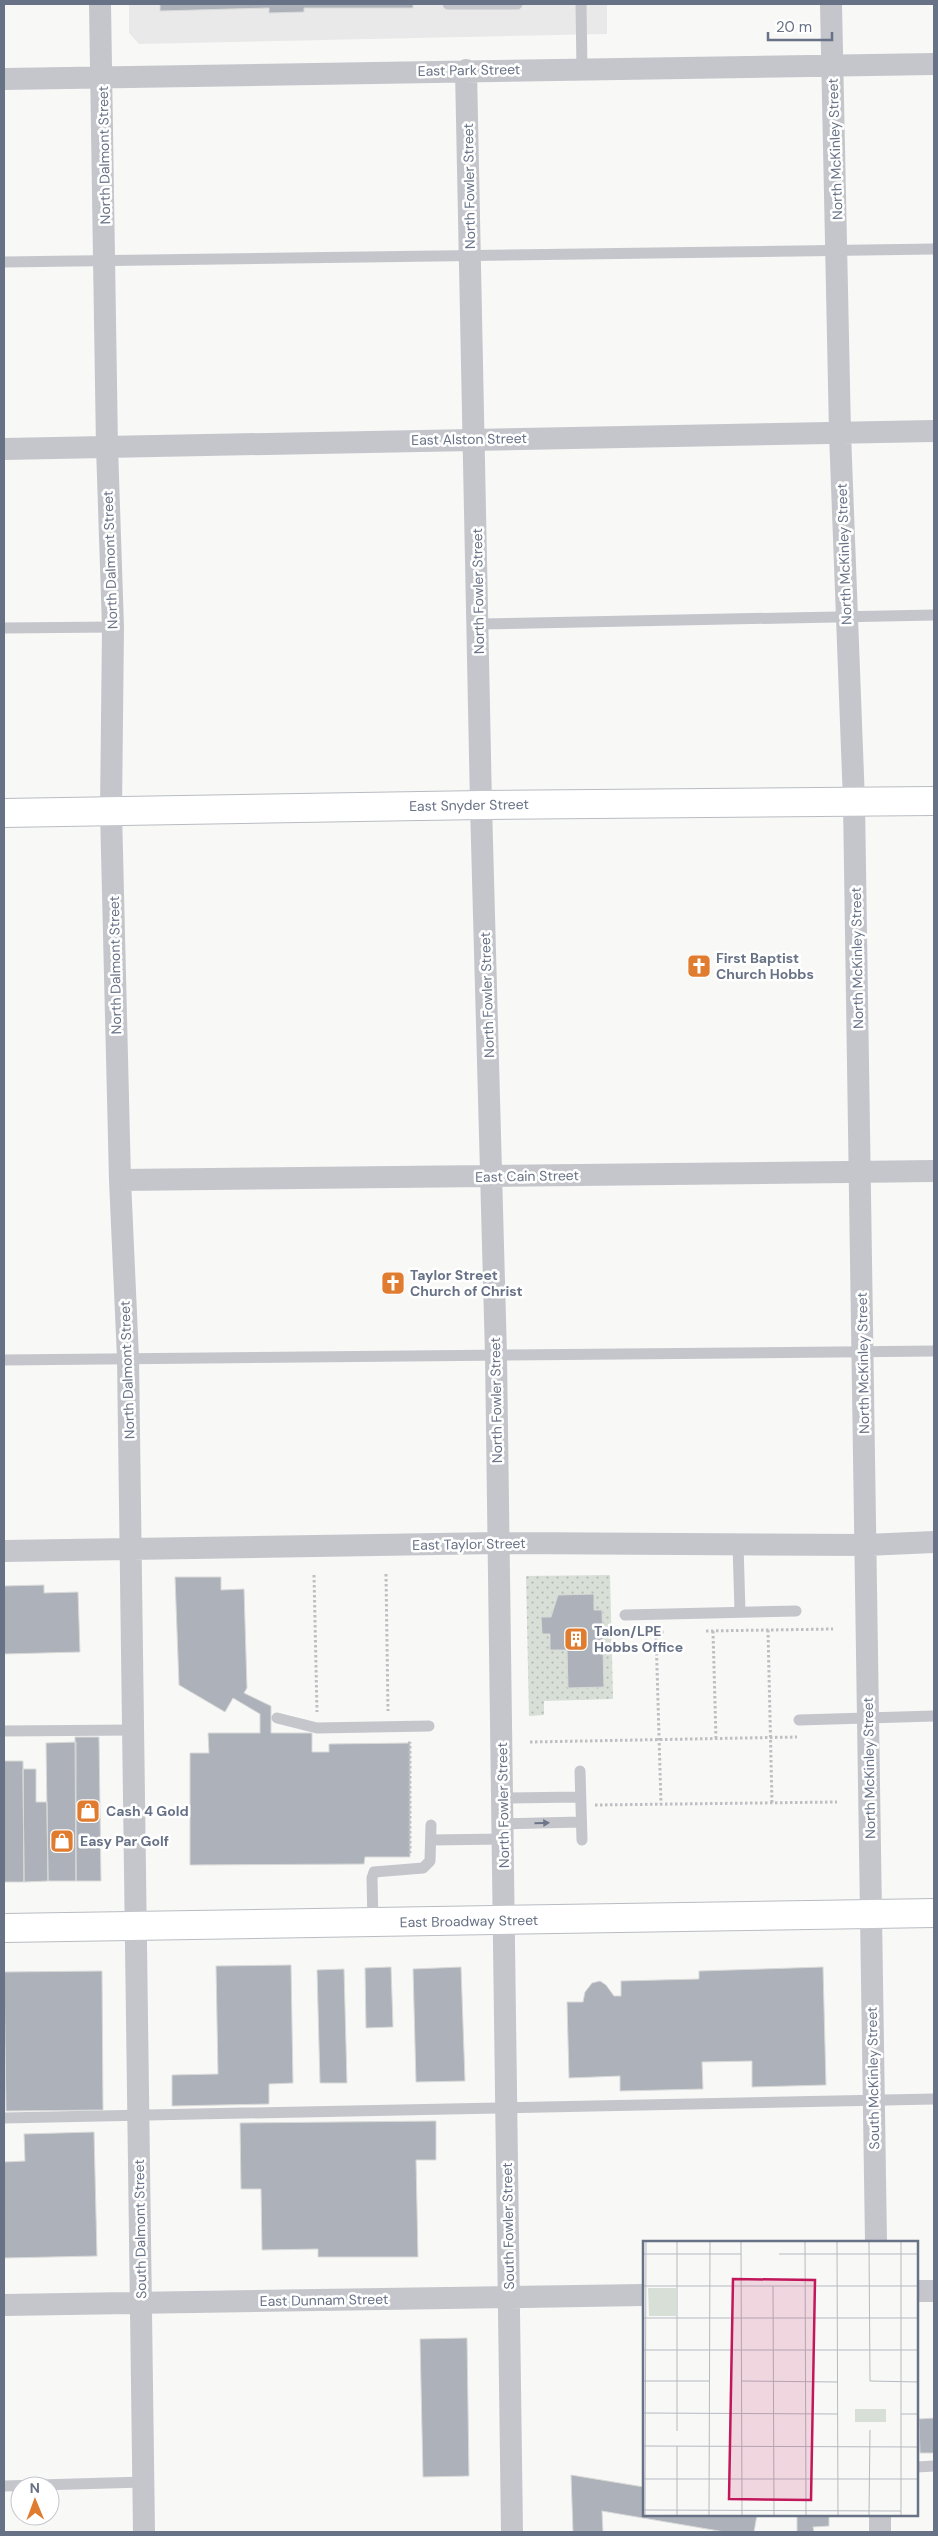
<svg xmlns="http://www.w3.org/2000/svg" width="938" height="2536" font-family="'DM Sans',sans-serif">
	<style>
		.built { fill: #e9e9e9 }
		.grass { fill: url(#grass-dots) }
		.building { fill: #adb2ba; stroke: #d9dad8 }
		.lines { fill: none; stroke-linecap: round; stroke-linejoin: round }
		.secondary-casing { stroke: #b8bcc2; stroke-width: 30 }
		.path { stroke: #bebfc2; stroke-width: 3; stroke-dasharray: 2.5 2.5; stroke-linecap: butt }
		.lane { stroke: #c4c6cb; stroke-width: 11 }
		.street { stroke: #c4c6cb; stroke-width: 22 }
		.secondary { stroke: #fff; stroke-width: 28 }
		.oneway { fill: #6d7689 }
		.labels { text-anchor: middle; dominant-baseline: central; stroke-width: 5; stroke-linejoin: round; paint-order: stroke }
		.street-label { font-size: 14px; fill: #687286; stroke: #fff }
		.poi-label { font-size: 14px; font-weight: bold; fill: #687286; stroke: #fff; text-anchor: start }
		.inset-road { fill: none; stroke: #b5bac2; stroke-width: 1 }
		.view { fill: #c2185b; fill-opacity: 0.15; stroke: #c2185b; stroke-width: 2.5 }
		.inset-edge { fill: none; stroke: #687286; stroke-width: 2.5 }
	</style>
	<defs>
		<pattern id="grass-dots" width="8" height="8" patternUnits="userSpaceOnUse" patternTransform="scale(1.25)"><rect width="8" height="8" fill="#d8dfd7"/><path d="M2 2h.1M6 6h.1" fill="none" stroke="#b3b9b4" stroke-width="1.8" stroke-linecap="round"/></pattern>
	</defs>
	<rect width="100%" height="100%" fill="#f8f8f6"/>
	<path class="built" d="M129 4H607V34L139 44 129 33Z"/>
	<path class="grass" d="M610 1575 613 1699 544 1701V1715L529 1716 526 1576Z"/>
	<path class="building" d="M160 4H413V8H304V12L269 13V8L160 11Z
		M175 1577H221V1590L244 1589 247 1688 244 1693 271 1706V1733H312V1752H329V1744L410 1743V1857H365L364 1864 190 1865V1753H209L208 1733H260V1714L233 1698 225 1712 179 1685Z
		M44 1585V1593L78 1592 80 1652 4 1654V1586Z
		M594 1594V1610H602L604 1687 568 1688 567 1650H550V1634H542L541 1617H551L558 1595Z
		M75 1737H99L101 1881H76Z
		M76 1742V1881H48L46 1743Z
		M4 1761H23L24 1882H4Z
		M23 1769H36V1802H47L48 1881 24 1882Z
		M291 1965 293 2083 269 2084V2104L172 2106V2075L218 2074 216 1966Z
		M391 1967 393 2027 366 2028 365 1968Z
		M461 1967 465 2081 416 2082 413 1969Z
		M823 1967 826 2085 752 2087V2061L702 2062 703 2089 620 2091V2076L569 2078 567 2002H583L585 1992 592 1983 600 1981 606 1985 614 1996H621V1981L699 1979V1971Z
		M344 1969 347 2083H320L317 1970Z
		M102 1971 103 2110 6 2111 4 1972Z
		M436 2121V2160H416L418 2257H318V2249L262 2250 261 2189H241L240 2123Z
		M94 2132 97 2256 4 2258V2162L25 2161 24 2134Z
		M467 2338 469 2476 423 2477 420 2339Z
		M934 2418V2453H920L919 2419Z
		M571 2475 644 2487V2515H757L754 2532H725L602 2511 603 2532H573Z
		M797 2515H829V2526L813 2527 814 2532H797Z"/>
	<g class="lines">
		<g class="secondary-casing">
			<path id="secondary" d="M4 813 481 805 934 801
				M4 1928 934 1913"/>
		</g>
		<path class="path" d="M386 1574 388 1711
			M314 1575 317 1712
			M768 1630 772 1803
			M706 1631 833 1629
			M713 1631 716 1739
			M612 1633H628
			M646 1633 665 1632
			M656 1633 661 1804
			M530 1742 797 1737
			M408 1743H410V1853
			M595 1805 837 1802"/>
		<path class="lane" d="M448 4H517
			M581 4 582 69
			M4 262 934 249
			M479 624 934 615
			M4 628 113 627
			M4 1360 934 1351
			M738 1544 740 1612
			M625 1615 796 1611
			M277 1718 317 1728 429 1726
			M799 1720 934 1716
			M4 1731 134 1730
			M580 1771 582 1840
			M503 1798 580 1797
			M503 1824 581 1822
			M431 1840 503 1839
			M373 1923 372 1878 374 1872 423 1868 430 1861 431 1825
			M4 2118 934 2099
			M917 2467 934 2466
			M4 2486 144 2482"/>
		<path class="street" d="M100 4 107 447 113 627 111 811 120 1180 128 1358 144 2532
			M831 4 840 433 854 802 876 2242
			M466 70 481 805 496 1355 512 2532
			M4 79 934 64
			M4 449 934 431
			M120 1180 934 1171
			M4 1551 498 1543 866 1545 934 1542
			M917 2291H934
			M4 2305 644 2295
			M880 2515V2532"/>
		<use href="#secondary" class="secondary"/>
	</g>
	<defs><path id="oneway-solid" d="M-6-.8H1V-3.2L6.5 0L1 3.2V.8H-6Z" transform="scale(1.25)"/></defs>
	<use class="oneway" href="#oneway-solid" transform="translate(542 1823) rotate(-2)"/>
	<defs>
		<g id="church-square" transform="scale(1.25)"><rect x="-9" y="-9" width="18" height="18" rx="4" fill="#df7c2f" stroke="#fff"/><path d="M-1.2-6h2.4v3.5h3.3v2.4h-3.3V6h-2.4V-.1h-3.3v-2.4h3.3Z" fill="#fff"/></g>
		<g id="building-square" transform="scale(1.25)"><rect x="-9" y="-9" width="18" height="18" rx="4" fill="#df7c2f" stroke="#fff"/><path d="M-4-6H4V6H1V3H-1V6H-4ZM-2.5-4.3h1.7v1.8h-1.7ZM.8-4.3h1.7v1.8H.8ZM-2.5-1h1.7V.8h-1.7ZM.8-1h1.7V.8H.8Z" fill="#fff"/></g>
		<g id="shop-square" transform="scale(1.25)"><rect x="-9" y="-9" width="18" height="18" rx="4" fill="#df7c2f" stroke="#fff"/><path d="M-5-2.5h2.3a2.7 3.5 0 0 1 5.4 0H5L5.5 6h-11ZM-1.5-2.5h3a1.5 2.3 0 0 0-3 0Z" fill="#fff"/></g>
	</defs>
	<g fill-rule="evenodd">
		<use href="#church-square" x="699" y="966"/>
		<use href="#church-square" x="393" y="1283"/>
		<use href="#building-square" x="576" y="1639"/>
		<use href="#shop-square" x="88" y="1811"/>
		<use href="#shop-square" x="62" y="1841"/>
	</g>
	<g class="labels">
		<g class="street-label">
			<text transform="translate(469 70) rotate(-1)">East Park Street</text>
			<text transform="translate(835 149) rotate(-92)">North McKinley Street</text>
			<text transform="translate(104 155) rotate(-91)">North Dalmont Street</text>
			<text transform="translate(469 186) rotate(-91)">North Fowler Street</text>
			<text transform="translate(469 439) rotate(-1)">East Alston Street</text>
			<text transform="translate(844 554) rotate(-92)">North McKinley Street</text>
			<text transform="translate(110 560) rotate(-92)">North Dalmont Street</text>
			<text transform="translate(478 591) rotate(-91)">North Fowler Street</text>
			<text transform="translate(469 805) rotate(-1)">East Snyder Street</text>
			<text transform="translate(857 958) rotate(-91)">North McKinley Street</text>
			<text transform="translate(115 965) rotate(-91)">North Dalmont Street</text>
			<text transform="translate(487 995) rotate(-92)">North Fowler Street</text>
			<text transform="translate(527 1176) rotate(-1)">East Cain Street</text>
			<text transform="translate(863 1363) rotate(-91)">North McKinley Street</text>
			<text transform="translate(127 1370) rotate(-92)">North Dalmont Street</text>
			<text transform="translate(496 1400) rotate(-91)">North Fowler Street</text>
			<text transform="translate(469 1544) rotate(-1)">East Taylor Street</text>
			<text transform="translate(869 1768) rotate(-91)">North McKinley Street</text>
			<text transform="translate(503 1805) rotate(-91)">North Fowler Street</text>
			<text transform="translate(469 1921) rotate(-1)">East Broadway Street</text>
			<text transform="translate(873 2078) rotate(-91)">South McKinley Street</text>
			<text transform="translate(508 2226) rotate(-91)">South Fowler Street</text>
			<text transform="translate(140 2229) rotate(-91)">South Dalmont Street</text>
			<text transform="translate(324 2300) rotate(-1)">East Dunnam Street</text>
		</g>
		<g class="poi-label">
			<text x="716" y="958">First Baptist<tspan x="716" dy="16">Church Hobbs</tspan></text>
			<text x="410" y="1275">Taylor Street<tspan x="410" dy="16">Church of Christ</tspan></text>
			<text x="594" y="1631">Talon/LPE<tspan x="594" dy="16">Hobbs Office</tspan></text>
			<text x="106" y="1811">Cash 4 Gold</text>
			<text x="80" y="1841">Easy Par Golf</text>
		</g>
	</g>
	<g transform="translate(643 2241)">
		<rect width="275" height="275" fill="#f8f8f6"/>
		<path d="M5 47H33V75H6Z" fill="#d8dfd7"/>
		<path d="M212 168H243V181H212Z" fill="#d8dfd7"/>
		<path class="inset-road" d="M34 1V190M98 1 99 274M162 1 163 274M194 1 195 274M226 1 227 140 275 141M258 1V274M0 13H98M136 13H275M0 45H275M130 45 131 274M0 77H275M0 109H275M0 140H66M99 140 195 141M0 172 195 173M258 173H275M0 205 275 206M0 238H275M0 269 258 270M2 274 3 1M34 274V205M66 274 67 1M226 274 227 189"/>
		<path class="view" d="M90 38 172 39 168 259 86 258Z"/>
		<rect width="275" height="275" class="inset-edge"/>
	</g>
	<rect width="938" height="2536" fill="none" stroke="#687286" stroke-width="10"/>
	<g transform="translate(35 2501) rotate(359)"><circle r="24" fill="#ffffff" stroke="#c3c7cf"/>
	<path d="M0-4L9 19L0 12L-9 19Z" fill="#df7c2f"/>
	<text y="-8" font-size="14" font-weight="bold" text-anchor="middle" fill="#687286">N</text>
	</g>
	<path d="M768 32v8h64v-8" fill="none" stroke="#687286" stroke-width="2.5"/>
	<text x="776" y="32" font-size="15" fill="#687286" stroke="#ffffff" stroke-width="4" paint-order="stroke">20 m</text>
</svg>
